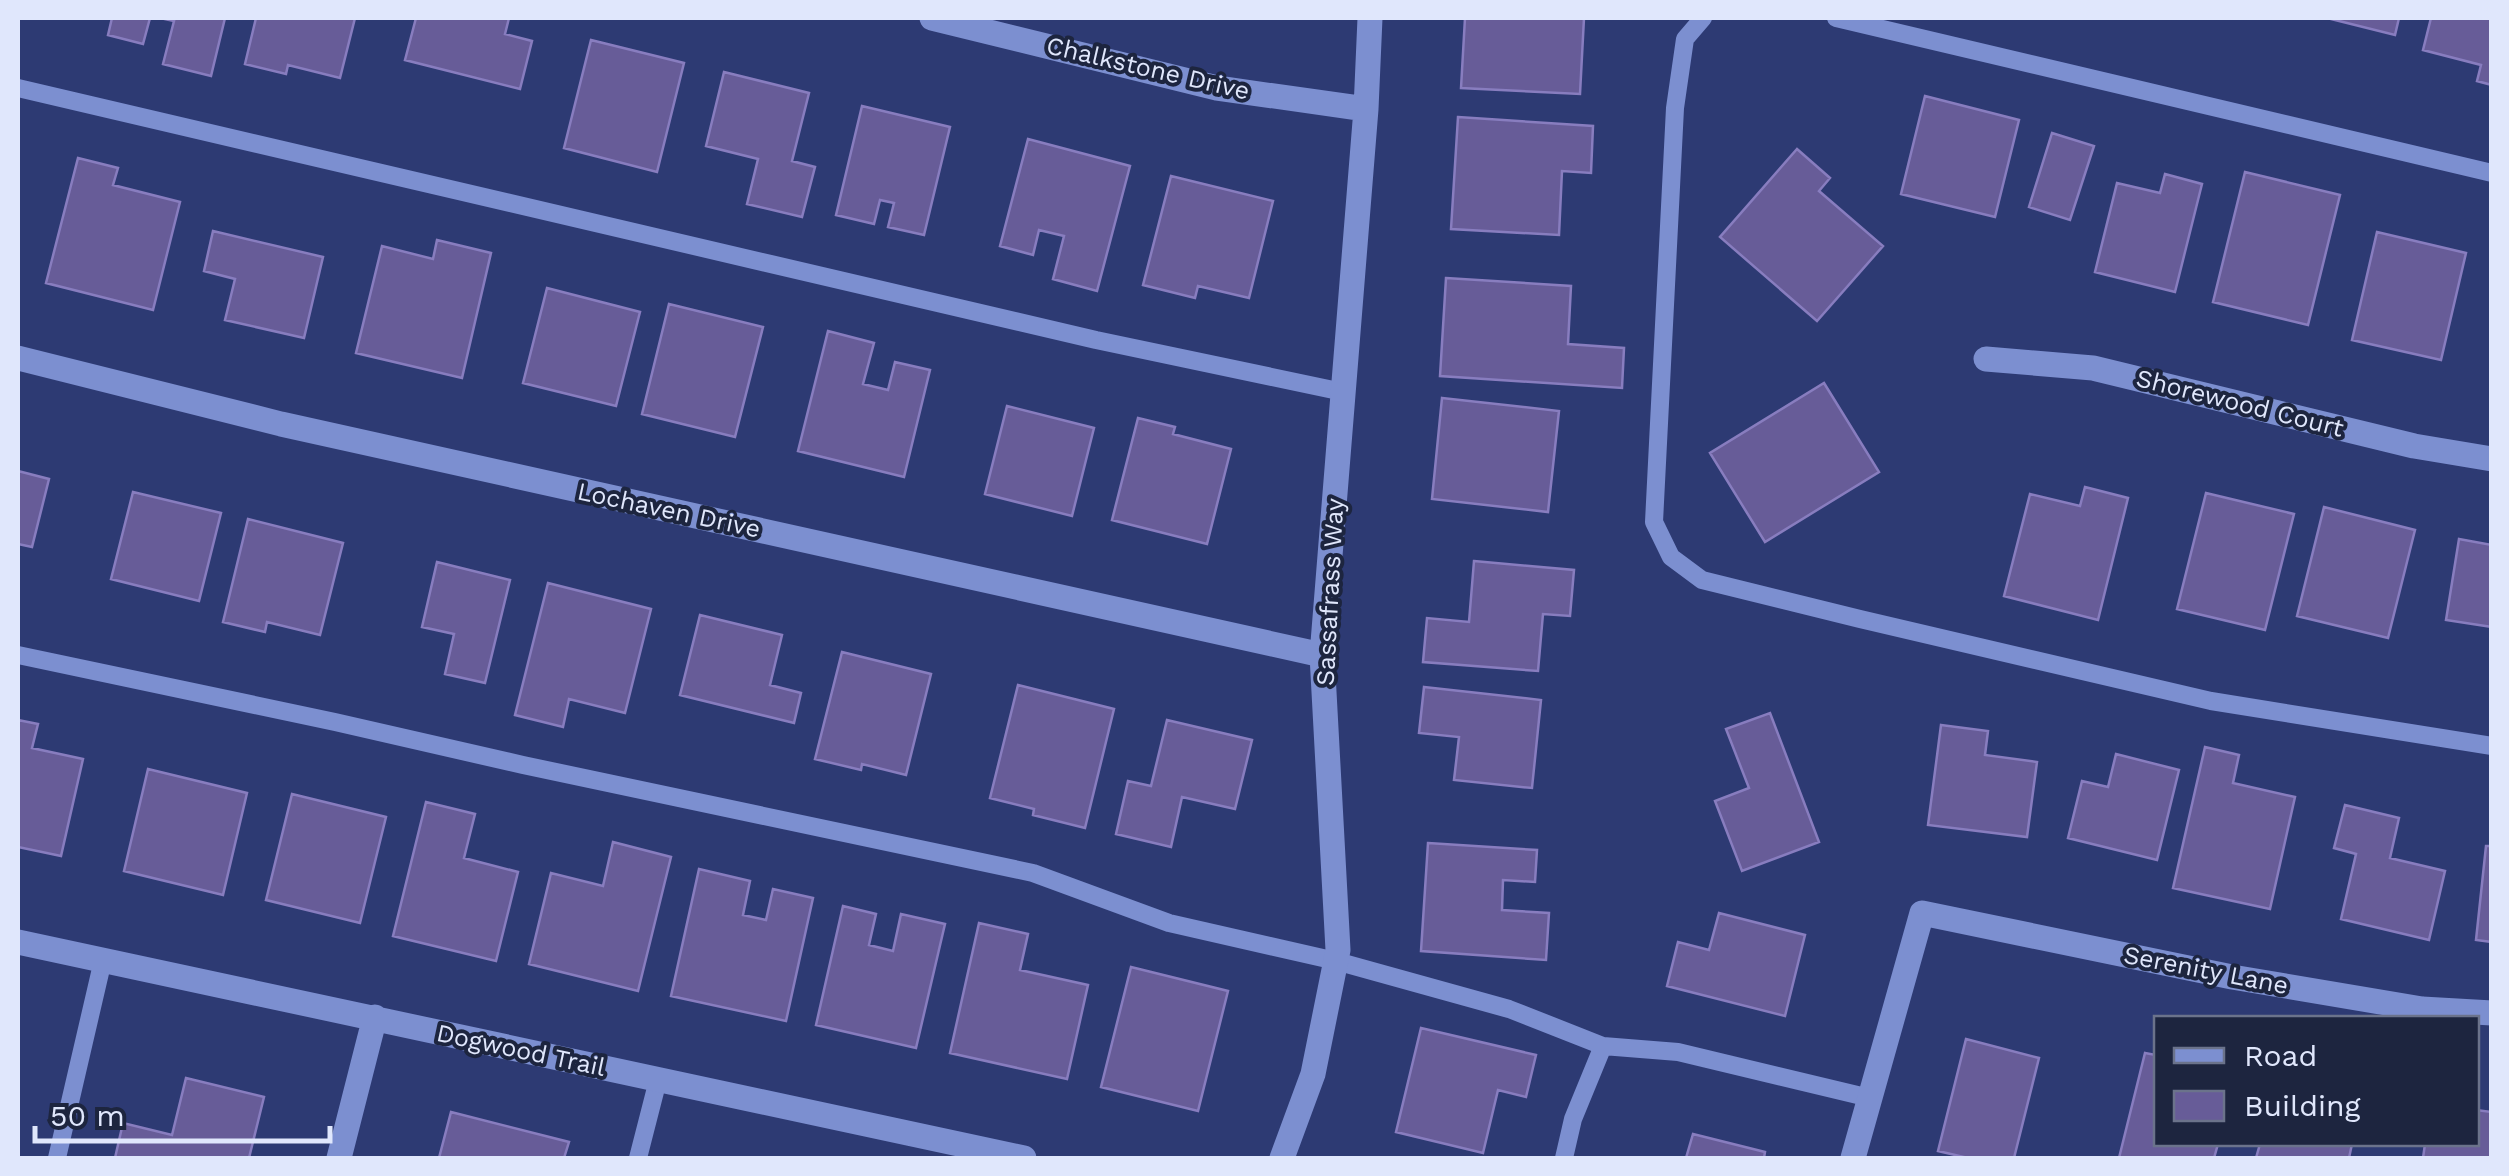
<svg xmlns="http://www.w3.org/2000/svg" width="2509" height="1176" font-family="'Work Sans',sans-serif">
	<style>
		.building { fill: #675c98; stroke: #887dbf; stroke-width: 2.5 }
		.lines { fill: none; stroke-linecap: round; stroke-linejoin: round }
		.lane { stroke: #7c8fd0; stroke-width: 18 }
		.street { stroke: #7c8fd0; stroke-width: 25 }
		.labels { text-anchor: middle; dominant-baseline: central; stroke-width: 8; stroke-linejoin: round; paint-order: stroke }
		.street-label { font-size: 25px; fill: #e0e7fc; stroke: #1d253f }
	</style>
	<rect width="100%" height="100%" fill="#2d3a73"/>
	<path class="building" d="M112 18H150L143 44 108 35Z
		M160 18H225L211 76 163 64 174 21Z
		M256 18H355L340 78 288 65 286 74 245 64Z
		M416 18H509L505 34 532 41 520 89 405 60Z
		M1465 18H1584L1580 94 1461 88Z
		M2327 18H2399L2395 35Z
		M2431 18H2492V85L2477 81 2481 65 2423 50Z
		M591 40 684 63 657 172 564 148Z
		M724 72 809 93 792 161 815 167 802 217 747 204 758 159 706 146Z
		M1925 96 2019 120 1995 217 1901 194Z
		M862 106 950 127 924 235 888 227 894 203 880 200 874 224 836 215Z
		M1458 117 1593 126 1591 173 1562 171 1559 235 1451 229Z
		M2052 133 2094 146 2070 220 2029 207Z
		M1028 139 1130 166 1097 291 1053 279 1064 236 1039 230 1033 255 1000 246Z
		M1797 149 1830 178 1819 191 1883 246 1817 321 1720 237Z
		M78 158 118 168 113 185 180 202 153 310 46 283Z
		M2245 172 2340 195 2308 325 2213 302Z
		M2165 174 2202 184 2175 292 2095 272 2117 183 2160 193Z
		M1171 176 1273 201 1249 298 1198 286 1195 298 1143 285Z
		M213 231 323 257 304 338 225 320 235 279 204 271Z
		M2377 232 2466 253 2441 360 2352 340Z
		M437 240 491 253 462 378 356 353 382 246 433 259Z
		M1446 278 1571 286 1568 344 1624 348 1622 388 1440 376Z
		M547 288 640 312 616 406 523 383Z
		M669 304 763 327 735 437 642 414Z
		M828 331 874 343 863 384 888 390 895 362 930 370 904 477 798 451Z
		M1824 383 1879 472 1765 542 1710 453Z
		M1442 398 1559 411 1548 512 1432 499Z
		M1007 406 1094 428 1072 516 985 494Z
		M1138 418 1175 427 1173 434 1231 449 1207 544 1112 520Z
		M18 471 49 479 32 547 18 544Z
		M2085 487 2128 498 2098 620 2004 596 2030 494 2080 506Z
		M133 492 221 513 199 601 111 579Z
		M2206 493 2294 514 2265 630 2177 609Z
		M2324 507 2415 530 2388 638 2297 616Z
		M248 519 343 543 320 635 267 622 265 632 223 622Z
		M2459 539 2492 545V627L2446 620Z
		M1474 561 1574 570 1570 616 1543 614 1538 671 1423 662 1427 618 1469 622Z
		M437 562 510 580 485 683 445 674 454 634 422 627Z
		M548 583 651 609 625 713 569 699 563 727 515 715Z
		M700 615 782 635 770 685 801 693 794 723 680 695Z
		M842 652 931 674 906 775 862 764 861 770 815 759Z
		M1018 685 1114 709 1085 828 1033 815 1034 809 990 798Z
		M1424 687 1541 700 1532 788 1454 780 1459 737 1419 733Z
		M1770 713 1819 842 1742 871 1715 801 1749 788 1726 729Z
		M18 720 38 724 32 748 83 759 61 856 18 847Z
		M1167 720 1252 740 1235 809 1182 797 1171 847 1116 834 1128 781 1151 786Z
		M1941 725 1988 731 1985 755 2037 762 2027 837 1928 825Z
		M2205 747 2239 755 2233 783 2295 797 2270 909 2173 888Z
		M2116 754 2179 770 2157 860 2068 838 2082 781 2108 787Z
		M148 769 247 793 223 895 124 871Z
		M292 794 386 817 360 923 266 900Z
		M426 802 475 814 464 858 518 872 496 961 393 936Z
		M2345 805 2399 818 2390 858 2445 871 2429 940 2341 919 2356 854 2334 848Z
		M613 842 671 857 638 991 529 964 551 873 603 886Z
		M1428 843 1537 850 1535 882 1503 880 1502 910 1549 913 1546 960 1421 951Z
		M2486 846H2492V942L2476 940Z
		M699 869 750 881 743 915 766 920 773 889 813 898 786 1021 671 996Z
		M843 906 876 914 869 945 893 951 901 914 945 924 916 1048 816 1025Z
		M1719 913 1805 935 1785 1016 1667 986 1678 942 1709 950Z
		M979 923 1028 934 1020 970 1088 985 1067 1079 950 1053Z
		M1131 967 1228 991 1198 1111 1101 1087Z
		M1421 1028 1536 1055 1526 1097 1498 1090 1483 1153 1396 1132Z
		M1966 1039 2039 1058 2014 1158H1968L1938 1151Z
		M2145 1053 2156 1055V1144H2218L2214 1158H2119Z
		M186 1078 264 1097 249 1158H115L123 1123 172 1135Z
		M2476 1110 2492 1112V1158H2423L2425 1144H2476Z
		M451 1112 569 1142 564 1158H439Z
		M1693 1134 1765 1152 1764 1158H1686Z
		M2260 1144H2352L2349 1158H2256Z"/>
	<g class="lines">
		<path class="lane" d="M1703 18 1685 39 1675 108 1654 522 1671 557 1702 580 1860 619 2211 701 2492 746
			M1836 18 2492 173
			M18 88 1096 340 1343 392
			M18 655 335 722 523 765 1033 873 1169 923 1336 961 1509 1009 1603 1046 1678 1052 1870 1098
			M57 1158 103 960
			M638 1158 658 1080
			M1564 1158 1573 1119 1603 1046"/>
		<path class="street" d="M932 18 1217 88 1366 109
			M18 358 281 424 1322 655
			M1986 359 2093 368 2414 446 2492 459
			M18 942 1024 1158
			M339 1158 375 1017
			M1282 1158 1313 1074 1338 950 1322 655 1366 109 1370 18
			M1853 1158 1922 913 2232 977 2422 1009 2492 1013"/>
	</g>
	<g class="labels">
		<g class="street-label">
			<text transform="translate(1148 68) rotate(13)">Chalkstone Drive</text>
			<text transform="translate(2240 403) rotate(14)">Shorewood Court</text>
			<text transform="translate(669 510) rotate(12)">Lochaven Drive</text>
			<text transform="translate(1330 592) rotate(-87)">Sassafrass Way</text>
			<text transform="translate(2206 970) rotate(11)">Serenity Lane</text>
			<text transform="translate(521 1050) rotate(12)">Dogwood Trail</text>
		</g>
	</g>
	<rect width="2509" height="1176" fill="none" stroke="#e0e7fc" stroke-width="40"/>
	<rect x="2154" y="1016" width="325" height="130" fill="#1d253f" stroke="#6b738b" stroke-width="2.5"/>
	<rect x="2174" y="1048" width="50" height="15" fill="#7c8fd0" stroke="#6b738b" stroke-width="2.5"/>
	<text x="2244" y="1066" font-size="30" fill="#e0e7fc">Road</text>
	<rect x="2174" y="1091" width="50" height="30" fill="#675c98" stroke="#6b738b" stroke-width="2.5"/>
	<text x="2244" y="1116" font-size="30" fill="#e0e7fc">Building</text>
	<path d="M35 1126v15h295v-15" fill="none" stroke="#e0e7fc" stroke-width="5"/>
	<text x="50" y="1126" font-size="30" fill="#e0e7fc" stroke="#1d253f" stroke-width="8" paint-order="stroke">50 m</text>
</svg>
